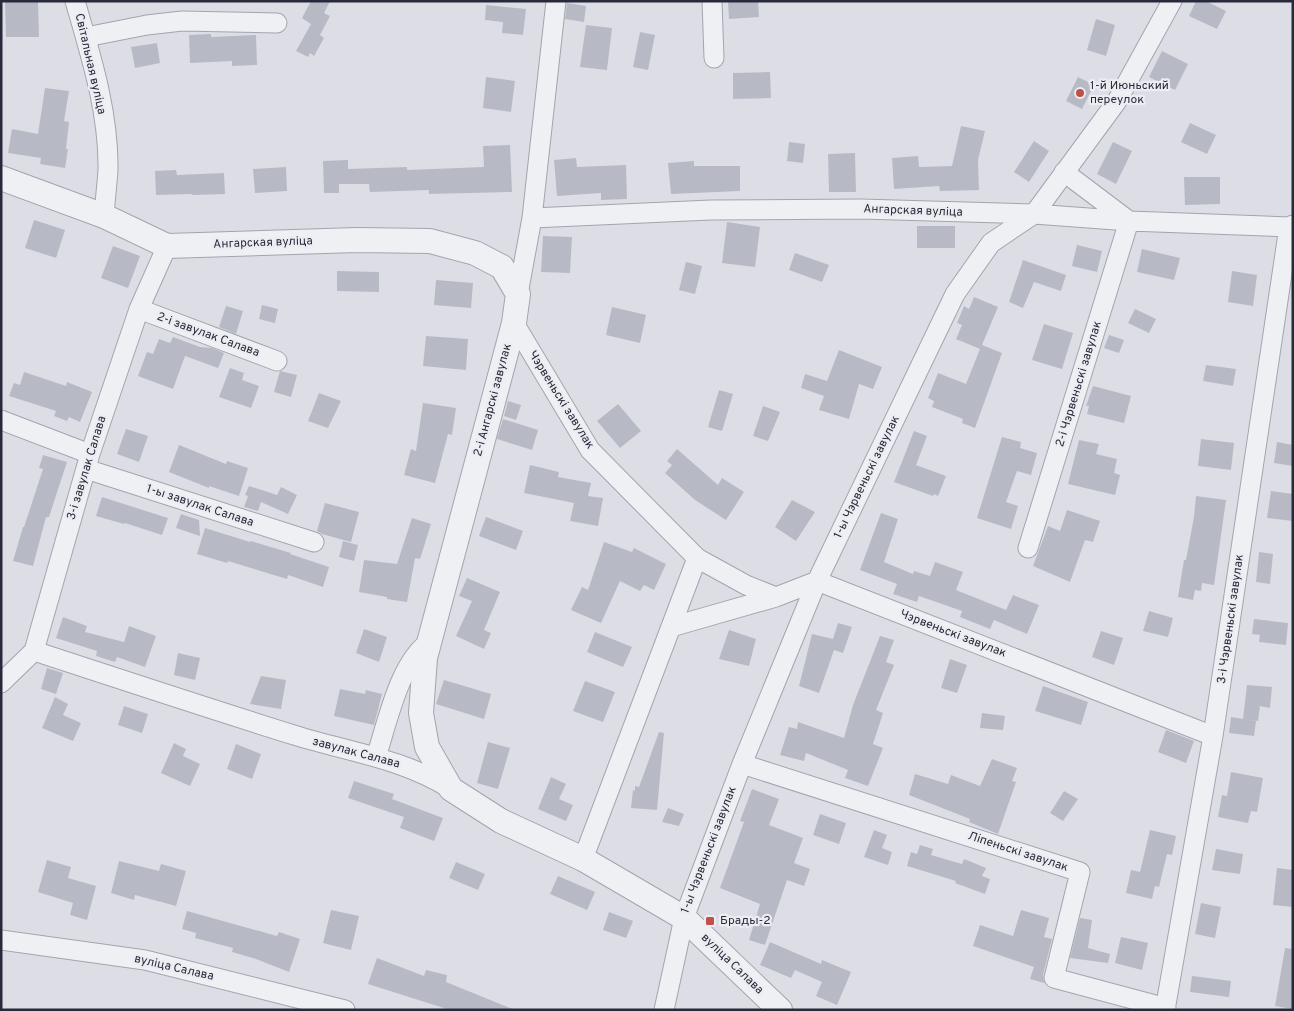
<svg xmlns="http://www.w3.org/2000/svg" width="1294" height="1011" font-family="Overpass,sans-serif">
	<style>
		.building { fill: #b7bac5 }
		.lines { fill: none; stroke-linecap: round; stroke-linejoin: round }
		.minor-casing { stroke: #a3a4ae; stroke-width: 21 }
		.tertiary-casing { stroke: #a3a4ae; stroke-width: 26 }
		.minor { stroke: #eff0f4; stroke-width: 19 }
		.tertiary { stroke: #eff0f4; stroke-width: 24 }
		.poi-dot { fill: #c2504a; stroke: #ecedf3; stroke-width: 2 }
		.labels { text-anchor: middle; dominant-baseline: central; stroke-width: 4.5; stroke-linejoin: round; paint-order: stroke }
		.street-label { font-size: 12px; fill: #272a3a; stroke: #ecedf3 }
		.poi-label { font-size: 12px; fill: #272a3a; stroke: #ecedf3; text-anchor: start }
	</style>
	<rect width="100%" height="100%" fill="#dddee5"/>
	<path class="building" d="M5 1H38L39 37H6Z
		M311 1H330L324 13 330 16 320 35 324 38 314 56 310 53 308 57 296 51 311 24 302 18Z
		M728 1H758L759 17 729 19Z
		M1196 1H1206L1226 11 1217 29 1189 16Z
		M567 3 586 6 584 22 565 19Z
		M486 5 526 9 523 35 502 33 503 22 485 20Z
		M1096 19 1115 25 1106 56 1087 50Z
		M586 25 612 28 607 70 580 67Z
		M640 32 655 35 648 70 633 67Z
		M211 34V37L256 35 257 65 232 66V61L190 63 189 35Z
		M157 43 160 63 135 68 131 47Z
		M1162 51 1188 64 1175 90 1149 77Z
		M770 72 771 98 733 99V73Z
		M486 77 515 81 511 112 483 108Z
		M1078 77 1094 85 1082 109 1066 101Z
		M45 88 69 91 64 121 69 122 66 149H68L65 168 40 164 41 158 8 153 12 129 38 134Z
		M1190 123 1216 135 1207 154 1181 142Z
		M961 126 985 131 978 160 979 190 940 191 939 186 894 189 892 158 918 156 919 167 952 166Z
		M1034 141 1049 151 1029 182 1014 172Z
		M789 142 805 144 803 163 787 161Z
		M1113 142 1132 151 1116 184 1097 174Z
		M510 145 512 192 429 194V190L370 192 369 184H339V193H324L323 161 348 160V169L407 167V170L484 167 483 146Z
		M855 153 856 192H829L828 154Z
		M576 158 577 167 626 165 627 199 601 200V193L557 196 554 160Z
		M694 161V166H740V191L671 194 668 163Z
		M286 167 287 191 255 193 253 169Z
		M176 170 177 175 224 173 225 194 192 195V194L156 195 155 171Z
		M1184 177H1220V204L1185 205Z
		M34 220 65 230 56 258 25 248Z
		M727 222 760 227 755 267 722 263Z
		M917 226H955V248H917Z
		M543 236 572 237 570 273 541 272Z
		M1077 245 1102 251 1097 272 1072 266Z
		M113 246 140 256 128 288 101 278Z
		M1142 249 1180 258 1174 280 1137 272Z
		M795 253 829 265 822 282 789 270Z
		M1023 260 1066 275 1061 291 1034 282 1023 308 1009 302Z
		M686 262 702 266 695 294 679 290Z
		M337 271 379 272V292L337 291Z
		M1232 271 1257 275 1253 306 1228 302Z
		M436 280 473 283 471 308 434 305Z
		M974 297 998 307 982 345 1002 353 975 428 962 423 963 419 932 407 934 401 928 398 938 373 966 384 980 349 956 339 962 325 957 323 964 306 969 309Z
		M262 305 278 309 275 323 259 319Z
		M226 306 243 311 236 334 219 327Z
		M612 307 646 315 640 343 606 335Z
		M1135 309 1156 319 1149 333 1128 323Z
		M1044 324 1073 333 1062 369 1032 360Z
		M1109 335 1124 340 1119 353 1104 348Z
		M426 336 468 339 466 370 423 366Z
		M173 337 200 347 212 348 224 353 218 368 185 356 173 389 138 376 147 352 153 354 159 339 170 343Z
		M839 350 882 367 873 389 859 384 849 419 819 410 824 396 801 388 805 374 827 381Z
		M1206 365 1236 369 1233 386 1203 381Z
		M230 368 244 373 242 380 259 386 251 408 219 397Z
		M280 371 297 375 291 397 274 392Z
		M24 372 66 386 67 382 92 392 80 422 69 417 67 421 54 416 56 411 9 396 14 383 20 385Z
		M1093 386 1131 396 1124 423 1087 414 1089 406H1086Z
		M719 390 733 394 722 431 708 427Z
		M319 393 341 401 328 428 308 421Z
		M508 401 521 405 516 420 504 416Z
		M423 403 456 408 452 435 448 434 435 483 404 475 411 449 416 451Z
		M618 404 641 431 620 448 597 421Z
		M763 406 780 412 768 441 753 436Z
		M503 419 538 430 532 450 497 439Z
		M126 429 148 436 139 462 117 454Z
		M914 431 927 436 916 465 946 476 938 496 934 494 933 496 894 482Z
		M1002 437 1021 442 1020 448 1037 453 1031 475 1017 471 1006 502 1018 506 1011 529 977 518Z
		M1201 439 1234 443 1231 470 1198 466Z
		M1079 440 1099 444 1096 454 1117 459 1114 473 1120 475 1115 495 1068 484Z
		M1277 442 1293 445V466L1274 463Z
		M179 445 226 464 227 461 248 468 239 496 209 486V488L169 472Z
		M677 449 718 485 722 478 744 492 726 520 695 500 665 473 672 465 667 461Z
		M43 455 67 462 49 517H46L33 566 13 561 23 527H24L43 469 39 468Z
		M530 465 559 472 558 477 591 483 588 496 603 498 598 526 570 521 574 503 524 493Z
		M249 486 277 495 281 487 297 495 288 514 261 502 258 511 244 507 248 496 245 495Z
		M1271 491 1293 494V521L1267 518Z
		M1196 496 1226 500 1214 585 1202 583 1201 591 1195 590 1193 600 1178 597 1184 560H1186L1194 517Z
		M102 497 168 518 162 535 125 523 124 524 96 516Z
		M792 500 815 512 796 541 775 527Z
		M325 503 359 512 351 542 322 534 317 531Z
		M1067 510 1100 521 1093 542 1085 540 1070 582 1033 566 1048 526 1060 531Z
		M881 513 898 519 884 562 913 574 914 571 930 576 935 562 963 572 956 590 1006 610 1013 595 1039 605 1027 634 994 620 990 629 960 617 962 611 919 596 917 602 893 594 897 584 860 570Z
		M181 514 199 520 200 536 176 528Z
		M486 517 523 531 516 550 479 536Z
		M412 518 431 524 420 559 415 558 407 602 387 599V597L359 592 364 560 397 564Z
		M205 528 250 542 251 541 291 553 290 554 329 567 323 587 288 575 287 579 228 561 227 563 197 554Z
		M343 541 358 545 354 561 339 557Z
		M604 542 632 552 634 548 666 564 654 590 644 585 640 591 620 581 601 623 571 610 582 587 588 590Z
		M1259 552 1273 554 1270 584 1256 582Z
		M467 578 500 592 484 630 491 633 484 649 456 636 472 601 459 596Z
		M1149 611 1173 618 1168 637 1143 631Z
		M63 617 87 626 85 632 124 642 129 626 156 636 145 667 117 657 115 662 96 656 97 651 56 638Z
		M1254 619 1288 623 1286 645 1259 642 1260 635 1252 634Z
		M838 623 852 627 843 653 834 650 819 693 799 686 812 634 833 639Z
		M364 629 387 637 379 662 356 653Z
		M729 630 756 639 749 666 719 659Z
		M1101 631 1123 638 1114 665 1092 657Z
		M595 632 632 647 623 667 587 652Z
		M880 636 894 640 886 662 894 665 876 710 883 713 873 744 883 748 868 786 845 778 848 770 806 753 804 761 780 755 789 727 797 729 798 722 844 738 853 705Z
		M178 653 200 658 195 680 174 675Z
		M950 659 967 665 957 693 941 688Z
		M47 668 63 673 56 694 41 689Z
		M261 676 286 680 281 709 250 704Z
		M444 680 491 694 484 719 436 704Z
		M585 681 615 692 603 722 573 711Z
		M1247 685 1272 687 1270 708 1260 706 1258 721 1243 719Z
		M1043 686 1088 702 1081 725 1035 711Z
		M340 689 365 694 366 690 382 694 374 725 334 716Z
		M55 697 68 704 63 715 81 723 73 741 42 728Z
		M124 706 148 714 142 733 118 725Z
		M982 713 1005 716 1003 730 980 728Z
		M1231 717 1256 721 1254 736 1229 733Z
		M1166 730 1194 741 1186 763 1158 752Z
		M659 732 664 733 657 810 631 808 633 790 635 791V786L639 787Z
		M488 742 510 748 498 789 477 783Z
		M174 743 186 749 183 756 200 764 190 786 161 773Z
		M236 744 261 754 252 779 227 769Z
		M992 759 1017 768 1012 781 1016 782 998 834 969 822 970 819 909 795 915 774 948 784 951 775 980 786Z
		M1231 772 1263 778 1257 812 1251 811 1248 823 1218 817 1222 795 1227 796Z
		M551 777 566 784 559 799 573 805 566 821 538 809Z
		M354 781 394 794 392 799 443 818 434 841 400 828 404 817 348 798Z
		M752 789 779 799 769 825 803 838 794 863 810 869 804 886 787 880 765 945 749 940 760 904 720 888 744 822 740 821Z
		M1064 791 1078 799 1063 821 1050 813Z
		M668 808 684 814 679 826 662 822Z
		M820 814 846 823 839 844 813 835Z
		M874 830 887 835 882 848 892 852 888 865 864 857Z
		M1150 830 1176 836 1172 855 1167 854 1159 887 1155 886 1152 899 1126 893 1131 870 1140 872Z
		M920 845 933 849 931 855 962 864 964 859 986 868 982 876 990 879 985 894 955 883 956 881 907 866 911 852 917 854Z
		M1216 849 1243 854 1240 874 1212 870Z
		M47 860 71 867 68 878 96 886 87 920 70 915 73 903 38 892Z
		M119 861 159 871 161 864 186 871 176 906 135 895 134 900 111 893Z
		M456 862 485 874 478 890 449 878Z
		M1277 868 1293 870V907L1273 905Z
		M558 876 595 892 587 910 550 894Z
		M1201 903 1221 907 1215 938 1195 934Z
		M331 910 359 916 351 950 323 943Z
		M1021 910 1049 918 1044 937 1052 939 1043 975 1044 983 1030 979 1034 967 973 946 980 925 1013 936Z
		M187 911 277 936 279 932 300 939 289 972 256 959 232 952 233 948 195 938 196 933 182 929Z
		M609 912 633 921 626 938 603 930Z
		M1080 918 1092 920 1088 948 1110 954 1108 963 1070 958Z
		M1121 937 1148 943 1142 970 1115 963Z
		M770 942 821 964 822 960 851 972 837 1005 816 996 822 982 795 970 791 978 760 965Z
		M1285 948 1293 949V1009L1275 1006Z
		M377 958 424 976 426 970 447 975 446 982 515 1010H450L368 984Z
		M1192 976 1231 981 1229 997 1190 992Z"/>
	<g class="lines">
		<g class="minor-casing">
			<path id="minor" d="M75 1C91 56 109 113 108 170 107 185 105 201 104 216
				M712 1 714 58
				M86 37 147 25 182 21 277 23
				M532 218 711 210 860 209 1034 214 1129 221 1289 227 1293 225
				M518 294 532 218 556 1
				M139 309 277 361
				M514 323 590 450 697 558 746 585 776 597 817 581 1213 736
				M1 420 90 454
				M86 469 314 542
				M1028 548 1129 221 1064 172
				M671 627 776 597
				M34 651C120 679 207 708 294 735 348 752 402 758 451 789
				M1 683 34 651 90 454 139 309 167 246
				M376 757C387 724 399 663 429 642
				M742 764 1080 872 1054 978 1166 1008
				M583 859 697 558
				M1 940 145 960 345 1010
				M664 1010 684 918 742 764 817 581 955 294 991 243 1034 214 1117 101 1172 1
				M1165 1010 1213 736 1289 227"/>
		</g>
		<g class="tertiary-casing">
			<path id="tertiary" d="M1 178 104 216 167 246 357 240 430 241 475 253 502 267 518 294 514 323 425 658 421 713 427 747 451 789 501 821 583 859 684 918 780 1010"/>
		</g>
		<use href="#minor" class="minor"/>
		<use href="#tertiary" class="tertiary"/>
	</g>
	<g class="poi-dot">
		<circle cx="1080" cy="93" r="5"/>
		<rect x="705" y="916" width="10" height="10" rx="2.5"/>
	</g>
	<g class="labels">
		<g class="street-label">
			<text transform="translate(90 64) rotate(77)">Світальная вуліца</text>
			<text transform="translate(913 211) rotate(2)">Ангарская вуліца</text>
			<text transform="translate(263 243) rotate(-2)">Ангарская вуліца</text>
			<text transform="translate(208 335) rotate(20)">2-і завулак Салава</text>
			<text transform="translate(1079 384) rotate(-73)">2-і Чэрвеньскі завулак</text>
			<text transform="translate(493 400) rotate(-75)">2-і Ангарскі завулак</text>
			<text transform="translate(561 400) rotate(58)">Чэрвеньскі завулак</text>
			<text transform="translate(87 468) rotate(-73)">3-і завулак Салава</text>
			<text transform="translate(867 477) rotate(-64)">1-ы Чэрвеньскі завулак</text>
			<text transform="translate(200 506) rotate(18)">1-ы завулак Салава</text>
			<text transform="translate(1231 619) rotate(-82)">3-і Чэрвеньскі завулак</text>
			<text transform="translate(953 634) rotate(21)">Чэрвеньскі завулак</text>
			<text transform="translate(356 753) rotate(15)">завулак Салава</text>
			<text transform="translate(709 850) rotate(-69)">1-ы Чэрвеньскі завулак</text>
			<text transform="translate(1018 852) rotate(18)">Ліпеньскі завулак</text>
			<text transform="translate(732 964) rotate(44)">вуліца Салава</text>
			<text transform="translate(174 968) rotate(13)">вуліца Салава</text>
		</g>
		<g class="poi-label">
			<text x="1090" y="86">1-й Июньский<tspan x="1090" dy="14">переулок</tspan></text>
			<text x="720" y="921">Брады-2</text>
		</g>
	</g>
	<rect width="1294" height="1011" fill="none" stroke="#272a3a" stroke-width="5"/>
</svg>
